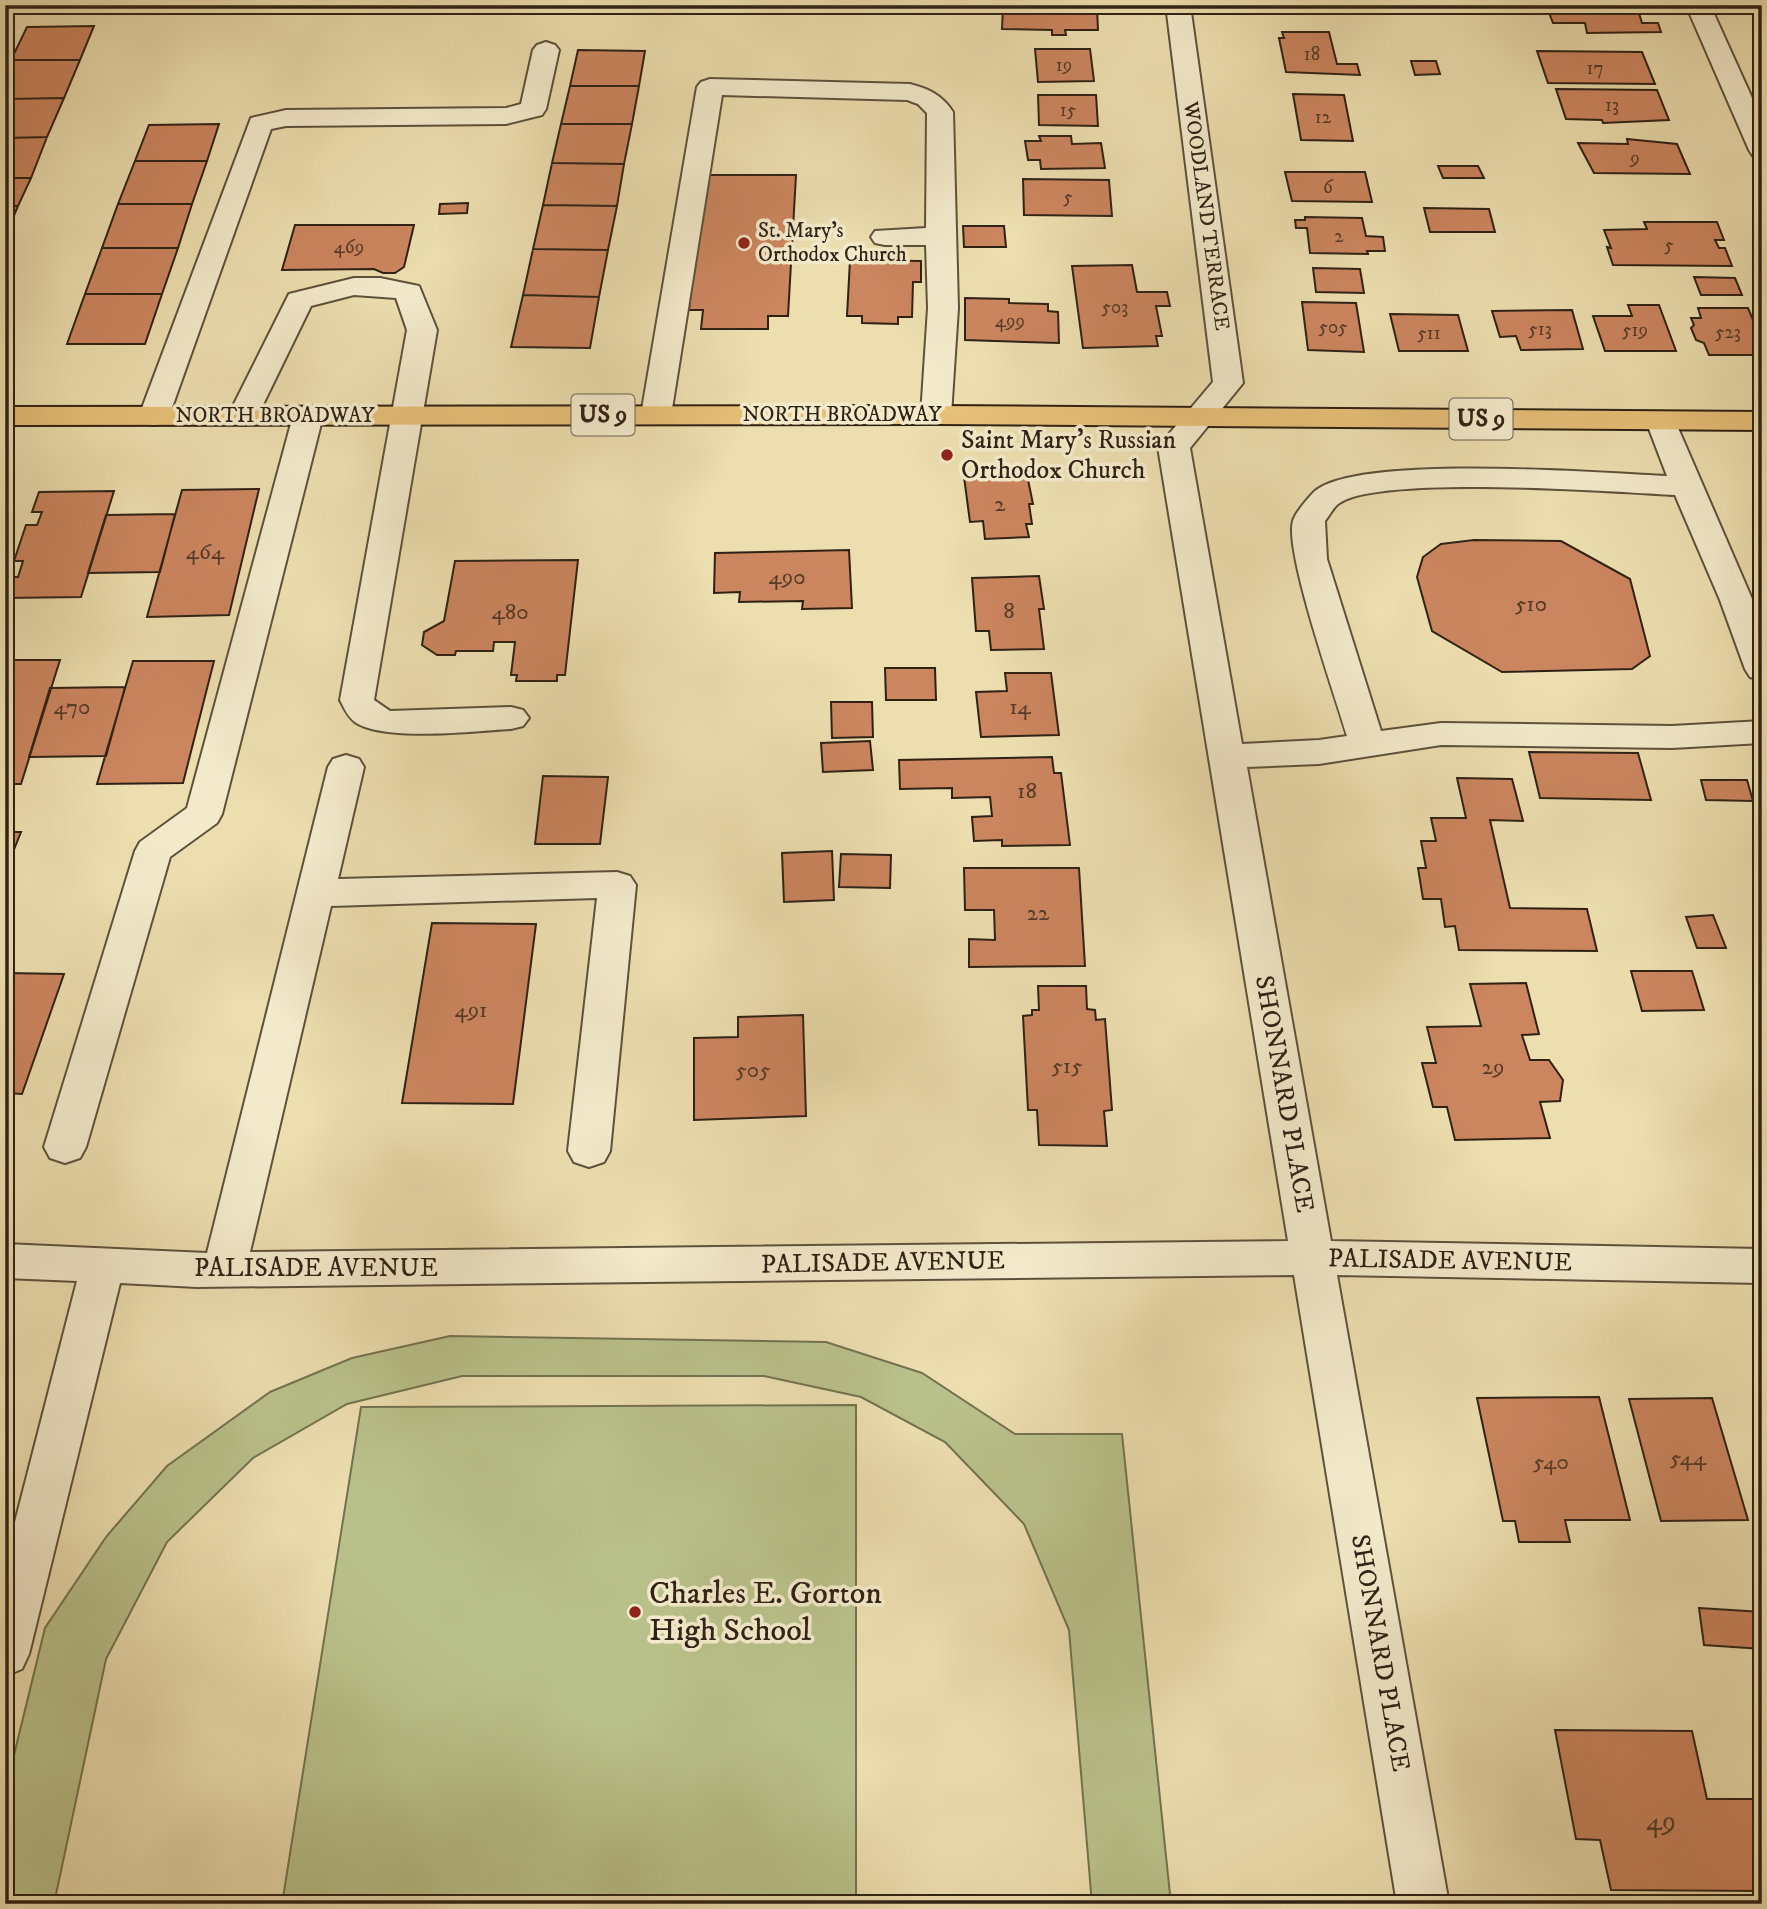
<svg xmlns="http://www.w3.org/2000/svg" width="1767" height="1909" font-family="'IM FELL DW Pica',serif">
	<style>
		.green { fill: #b9c18a; stroke: #747250; stroke-width: 2 }
		.building { fill: #cb855f; stroke: #2f2215; stroke-width: 2 }
		.lines { fill: none; stroke-linecap: round; stroke-linejoin: round }
		.minor-casing { stroke: #5e513c; stroke-width: 4 }
		.major-casing { stroke: #2f2215; stroke-width: 4 }
		.minor { fill: #f3eacb; fill-rule: evenodd }
		.major { fill: #e6bf78; fill-rule: evenodd }
		.poi-dot { fill: #8f2418; stroke: #f3eacb; stroke-width: 2.5 }
		.labels { text-anchor: middle; dominant-baseline: central; stroke-width: 7; stroke-linejoin: round; paint-order: stroke }
		.far-number-label { font-size: 19px; fill: #563b28 }
		.far-street-label { font-size: 21px; fill: #2f2215; stroke: #f3eacb }
		.far-poi-label { font-size: 21px; fill: #2f2215; stroke: #f3eacb; text-anchor: start }
		.number-label { font-size: 23px; fill: #563b28 }
		.shield { fill: #f3eacb; stroke: #6a5e4c; stroke-width: 2 }
		.shield-label { font-size: 24px; font-weight: bold; fill: #2f2215 }
		.poi-label { font-size: 26px; fill: #2f2215; stroke: #f3eacb; text-anchor: start }
		.street-label { font-size: 26px; fill: #2f2215; stroke: #f3eacb }
		.near-number-label { font-size: 28px; fill: #563b28 }
		.near-poi-label { font-size: 32px; fill: #2f2215; stroke: #f3eacb; text-anchor: start }
	</style>
	<rect width="100%" height="100%" fill="#ecdeaf"/>
	<filter id="stains"><feTurbulence type="fractalNoise" baseFrequency=".00286" numOctaves="4"/><feColorMatrix values="0 0 0 0 .2 0 0 0 0 .09 0 0 0 0 .02 0 0 0 .5 -.17"/></filter>
	<radialGradient id="worn" r=".72"><stop offset=".6" stop-color="#630" stop-opacity="0"/><stop offset="1" stop-color="#630" stop-opacity=".3"/></radialGradient>
	<path class="green" d="M450 1336 826 1342 922 1373 1015 1434H1122L1171 1904H1092L1069 1630 1024 1524 945 1442 861 1397 764 1376H462L347 1404 253 1458 167 1542 106 1659 54 1904H5V1792L45 1628 106 1537 167 1466 270 1392 352 1358Z
		M856 1405V1904H282L361 1407Z"/>
	<path class="building" d="M298 5H333L331 11H295Z
		M1546 5H1653L1655 10H1638L1642 23H1658L1661 32 1587 33 1585 23H1553Z
		M1003 6 1097 8 1098 30H1065L1066 35H1052V30L1002 29Z
		M94 26 80 60H11L27 27Z
		M1282 32H1329L1337 64H1357L1360 75 1286 72 1279 38H1284Z
		M1035 49H1090L1094 81 1038 82Z
		M578 50 645 51 639 86H570Z
		M1537 51 1642 52 1655 84 1548 83Z
		M11 60H80L64 98 5 99V74Z
		M1411 61H1436L1440 74 1415 75Z
		M570 86H639L632 124H561Z
		M1556 89 1657 90 1669 120 1603 123 1602 120 1566 119Z
		M1293 94 1344 95 1353 141 1301 140Z
		M1038 95H1096L1098 126 1039 125Z
		M64 98 47 137 5 138V99Z
		M219 124 207 161H135L149 125Z
		M561 124H632L624 164 552 163Z
		M1039 136H1071L1072 144 1101 143 1105 168 1041 169 1040 160H1028L1025 141H1041Z
		M47 137 31 178H5V138Z
		M1627 139 1677 144 1690 174 1594 173 1578 143 1628 144Z
		M135 161H207L192 204H118Z
		M552 163 624 164 617 206 543 205Z
		M1438 166H1478L1484 178H1443Z
		M1285 172H1365L1372 202 1292 201Z
		M703 175H796L788 316H768V329H701L703 310H689Z
		M5 178H31L18 206H5Z
		M1023 179 1109 180 1112 216 1024 215Z
		M468 203 467 213 439 214 440 204Z
		M118 204H192L178 248H102Z
		M543 205 617 206 608 250 533 249Z
		M5 206H18L5 237Z
		M1424 208 1489 209 1495 232H1430Z
		M1305 217 1362 218 1366 236 1383 237 1385 251H1367L1368 254 1310 253 1307 228H1296L1295 220H1305Z
		M1644 222H1717L1724 240H1715L1719 248H1725L1732 266 1613 265 1607 247 1611 248 1604 230 1647 229Z
		M295 225H414L404 267 395 273H383L374 269 282 270Z
		M963 226H1004L1006 247H964Z
		M102 248H178L162 294H85Z
		M533 249 608 250 599 297 523 295Z
		M850 260 921 261V282H913L912 317H898V324L862 323V316H847Z
		M1132 265 1137 292H1167L1170 306H1156L1162 336H1156L1158 346 1083 348 1072 266Z
		M1313 268 1360 269 1364 293 1316 292Z
		M1694 277 1735 278 1742 295H1701Z
		M85 294H162L145 344H67Z
		M523 295 599 297 590 348 511 347Z
		M965 298 1009 299V303L1048 304V311L1058 312 1059 343 965 340Z
		M1302 302 1356 303 1364 352 1308 350Z
		M1628 305H1659L1676 351H1605L1593 316H1632Z
		M1698 308H1748L1762 341V355H1709L1704 343 1696 340 1691 328 1694 325 1691 318H1701Z
		M1572 310 1583 349 1521 350 1516 336 1500 337 1492 311Z
		M1390 314 1458 315 1468 351H1399Z
		M1027 475 1033 504H1029L1032 524H1026L1029 537 985 539 983 521 970 522 964 477Z
		M259 489 229 615 147 617 182 490Z
		M114 491 81 597 5 598 6 577H18L23 561H14L26 525H37L42 512H32L39 492Z
		M175 514 160 572 88 573 106 515Z
		M1474 540 1561 541 1630 579 1650 656 1632 669 1502 672 1432 631 1417 577 1423 557 1441 544Z
		M849 550 852 608 802 609 803 601 739 602 740 592 714 593 715 553Z
		M578 560 565 675H557V681H516L517 675H511L515 642H494L493 651H456L455 655H437L422 645 424 632 444 621 455 561Z
		M1039 576 1044 609H1039L1044 649 991 650 989 631H976L972 578Z
		M5 660H60L21 784H5Z
		M133 661H214L183 783 97 784Z
		M885 668H935L936 700H886Z
		M1005 673H1051L1059 735 981 737 976 692 1007 691Z
		M125 687 106 756 29 757 50 688Z
		M831 702H872L873 737 832 738Z
		M870 741 873 770 823 772 821 743Z
		M1529 752 1638 753 1651 800 1540 798Z
		M1052 757 1054 773H1061L1070 845 1002 846V840L974 841 972 817 992 816 990 797 952 798V788L900 789 899 760Z
		M543 776 608 777 600 844H535Z
		M1457 778 1512 779 1523 821 1490 820 1510 908 1587 909 1597 951 1459 950 1455 926 1445 927 1441 899H1423L1418 868H1426L1421 841H1436L1431 818H1466Z
		M1701 780H1747L1753 801 1706 800Z
		M5 832H21L5 872Z
		M832 851 834 900 784 902 782 853Z
		M841 854 891 855 890 888 839 887Z
		M964 868H1079L1085 966 969 967V939L995 940 994 910H965Z
		M1713 915 1726 948H1697L1686 917Z
		M432 923 536 924 513 1104 402 1103Z
		M1631 971H1692L1704 1010 1642 1011Z
		M5 973 64 974 22 1094 5 1093Z
		M1526 983 1539 1034 1522 1035 1530 1060H1549L1563 1080 1560 1101 1540 1102 1550 1138 1455 1140 1447 1107H1433L1422 1063H1436L1427 1027 1481 1026 1470 984Z
		M1038 986H1086L1087 1009 1095 1010 1096 1020 1105 1019 1112 1110 1104 1111 1107 1146 1039 1145 1037 1110H1028L1023 1016 1032 1015V1010H1039Z
		M803 1015 806 1116 694 1120V1038L738 1037V1017Z
		M1599 1397 1630 1520H1565L1570 1542H1519L1515 1521H1503L1477 1398Z
		M1712 1398 1748 1520 1661 1521 1629 1399Z
		M1699 1608 1762 1612V1649L1704 1645Z
		M1555 1730 1692 1731 1707 1799H1762V1891L1611 1890 1600 1840 1576 1839Z"/>
	<g class="lines">
		<g class="minor-casing">
			<path id="minor" d="M1166 5H1190L1243 383 1190 448 1242 744 1319 740 1347 736C1336 698 1284 551 1293 521 1295 513 1309 497 1315 491 1359 454 1602 473 1667 476L1646 421 1650 414 1661 412 1672 414 1762 622V680L1750 677 1745 669 1720 600 1675 495C1617 492 1376 474 1338 504 1333 508 1329 516 1325 521L1327 559 1381 731 1441 723 1672 726 1762 721V743L1672 748 1441 745 1319 764 1247 767 1331 1241 1762 1249V1283L1337 1275 1449 1904H1397L1294 1275 197 1287 120 1283 29 1654 22 1669 5 1676V1561L77 1281 5 1278V1244L207 1253 328 767 333 759 346 755 359 759 364 767 338 879 617 872 630 876 636 885 610 1151 604 1162 589 1167 574 1162 568 1151 597 898 331 906 250 1252 1288 1241 1158 447 1213 382Z
				M1686 5H1710L1762 120V158L1753 156 1749 150Z
				M546 42 555 45 559 50 546 109 542 115 506 124 286 126 271 129 169 416 165 423 154 425 143 423 139 416 251 118 286 110 506 108 521 104 533 50 537 45Z
				M710 79 910 84C929 89 942 95 953 112L958 308 951 415 947 422 936 424 925 422 921 415 928 308 926 245H885L875 243 871 237 875 231 926 228 927 113 918 104 907 100 722 95 671 415 667 422 656 424 645 422 641 415 697 87 701 82Z
				M354 278H380L419 286 437 330 374 700 390 711 511 707 523 710 529 718 523 726 511 729C475 731 384 742 355 722 348 717 344 708 340 700L407 330 396 298 354 295 311 306 254 423 243 425 232 423 228 416 289 294Z
				M308 407 319 409 323 416 222 814 217 823 170 857 86 1147 80 1158 65 1163 50 1158 44 1147 135 851 140 842 187 808 293 416 297 409Z"/>
		</g>
		<g class="major-casing">
			<path id="major" d="M936 406 1762 412V430L936 424 5 425V407Z"/>
		</g>
		<use href="#minor" class="minor"/>
		<use href="#major" class="major"/>
	</g>
	<g class="poi-dot">
		<circle cx="744" cy="243" r="7"/>
		<circle cx="947" cy="455" r="7"/>
		<circle cx="635" cy="1612" r="7"/>
	</g>
	<g class="labels">
		<g class="far-number-label">
			<text x="1312" y="54">18</text>
			<text x="1064" y="65">19</text>
			<text x="1595" y="68">17</text>
			<text x="1612" y="105">13</text>
			<text x="1068" y="110">15</text>
			<text x="1323" y="117">12</text>
			<text x="1635" y="158">9</text>
			<text x="1328" y="187">6</text>
			<text x="1068" y="197">5</text>
			<text x="1339" y="236">2</text>
			<text x="1669" y="245">5</text>
			<text x="349" y="247">469</text>
			<text x="1115" y="307">503</text>
			<text x="1010" y="321">499</text>
			<text x="1333" y="327">505</text>
			<text x="1540" y="329">513</text>
			<text x="1635" y="330">519</text>
			<text x="1728" y="332">523</text>
			<text x="1429" y="333">511</text>
		</g>
		<g class="far-street-label">
			<text transform="translate(1206 216) rotate(82)">WOODLAND TERRACE</text>
			<text x="842" y="415">NORTH BROADWAY</text>
			<text x="275" y="416">NORTH BROADWAY</text>
		</g>
		<g class="far-poi-label">
			<text x="758" y="231">St. Mary's<tspan x="758" dy="24">Orthodox Church</tspan></text>
		</g>
		<g class="number-label">
			<text x="1000" y="504">2</text>
			<text x="205" y="552">464</text>
			<text x="787" y="577">490</text>
			<text x="1531" y="604">510</text>
			<text x="1009" y="611">8</text>
			<text x="510" y="612">480</text>
			<text x="72" y="707">470</text>
			<text x="1020" y="707">14</text>
			<text x="1027" y="791">18</text>
			<text x="1038" y="913">22</text>
			<text x="471" y="1010">491</text>
			<text x="1067" y="1066">515</text>
			<text x="1493" y="1067">29</text>
			<text x="753" y="1070">505</text>
			<text x="1688" y="1458">544</text>
			<text x="1551" y="1462">540</text>
		</g>
		<g class="shield">
			<rect x="571.5" y="394.5" width="63" height="41" rx="5"/>
			<rect x="1449.5" y="398.5" width="63" height="41" rx="5"/>
		</g>
		<g class="shield-label">
			<text x="603" y="415">US 9</text>
			<text x="1481" y="419">US 9</text>
		</g>
		<g class="poi-label">
			<text x="961" y="440">Saint Mary's Russian<tspan x="961" dy="30">Orthodox Church</tspan></text>
		</g>
		<g class="street-label">
			<text transform="translate(1284 1094) rotate(80)">SHONNARD PLACE</text>
			<text transform="translate(1450 1261) rotate(1)">PALISADE AVENUE</text>
			<text transform="translate(883 1263) rotate(-1)">PALISADE AVENUE</text>
			<text x="316" y="1268">PALISADE AVENUE</text>
			<text transform="translate(1380 1653) rotate(80)">SHONNARD PLACE</text>
		</g>
		<g class="near-number-label">
			<text x="1661" y="1821">49</text>
		</g>
		<g class="near-poi-label">
			<text x="649" y="1594">Charles E. Gorton<tspan x="649" dy="37">High School</tspan></text>
		</g>
	</g>
	<rect width="1767" height="1909" fill="none" stroke="#ecdeaf" stroke-width="28"/>
	<rect x="7" y="7" width="1753" height="1895" fill="none" stroke="#2f2215" stroke-width="3.5"/>
	<rect x="14" y="14" width="1739" height="1881" fill="none" stroke="#2f2215" stroke-width="2"/>
	<rect width="100%" height="100%" filter="url(#stains)"/>
	<rect width="100%" height="100%" fill="url(#worn)"/>
</svg>
